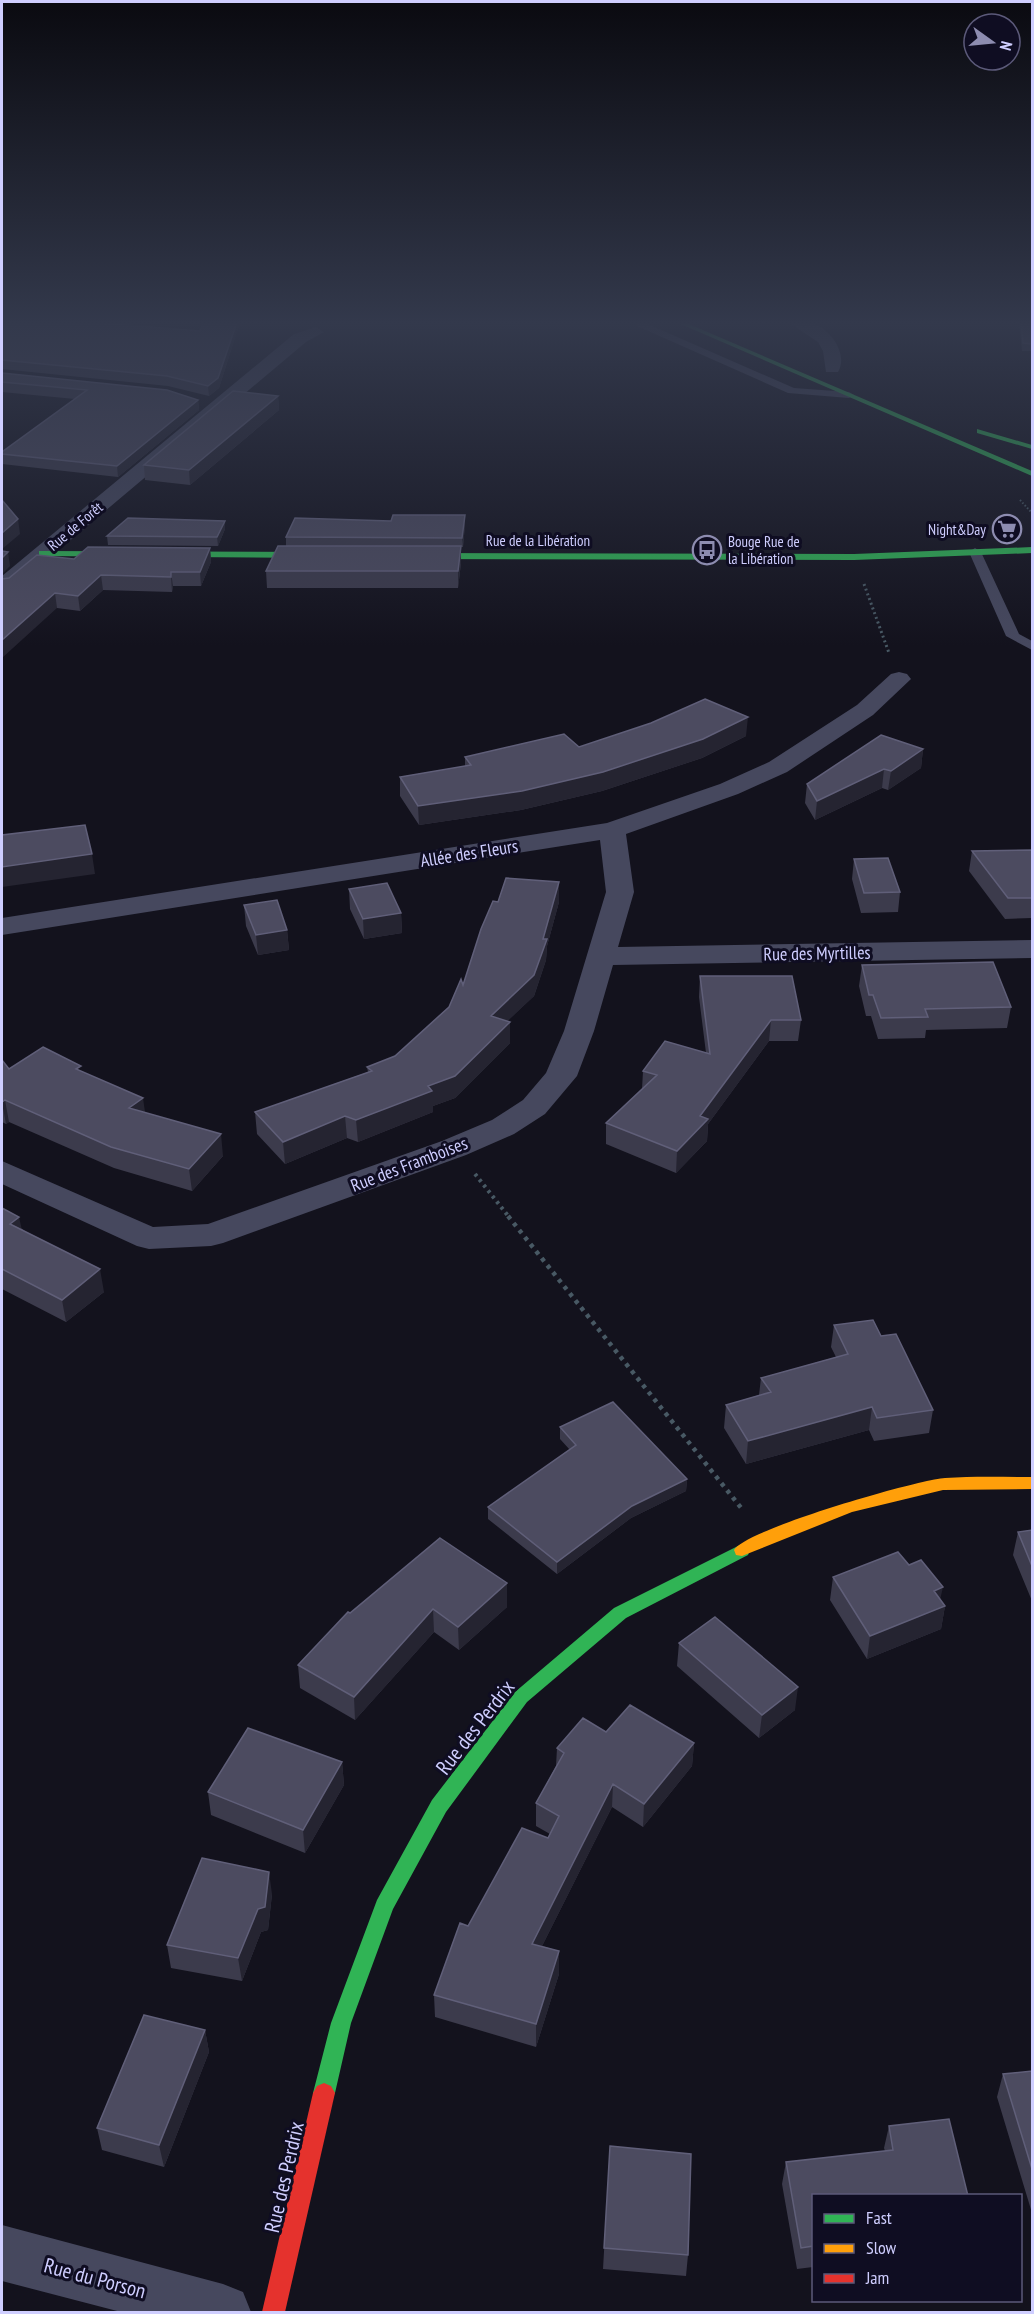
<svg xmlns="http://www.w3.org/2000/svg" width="1034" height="2314" font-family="'PT Sans Narrow',sans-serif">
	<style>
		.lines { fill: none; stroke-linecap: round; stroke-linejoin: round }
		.path-far3 { stroke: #485964; stroke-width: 2; stroke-dasharray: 1.5 2; stroke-linecap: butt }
		.path-far2 { stroke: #485964; stroke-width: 3; stroke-dasharray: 2 3; stroke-linecap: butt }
		.path-far1 { stroke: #485964; stroke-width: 4; stroke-dasharray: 3 4; stroke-linecap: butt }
		.path { stroke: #485964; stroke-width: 4.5; stroke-dasharray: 4 5; stroke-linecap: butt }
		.lane { fill: #46485e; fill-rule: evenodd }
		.street { fill: #46485e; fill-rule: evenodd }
		.fast { fill: #30b455; fill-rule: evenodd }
		.slow { fill: #ff9f0a; fill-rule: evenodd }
		.jam { fill: #e5322d; fill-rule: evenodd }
		.wall { fill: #3c3b4c }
		.shaded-wall { fill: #252431 }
		.building { fill: #4c4b60; stroke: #605f79; stroke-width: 1.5 }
		.labels { text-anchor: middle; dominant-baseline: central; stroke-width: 6; stroke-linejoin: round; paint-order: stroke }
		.far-street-label { font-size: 15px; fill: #cfceff; stroke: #0f0d22 }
		.far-poi-label { font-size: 15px; fill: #cfceff; stroke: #0f0d22; text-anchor: end }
		.street-label { font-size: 18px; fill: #cfceff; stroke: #0f0d22 }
		.near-street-label { font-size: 21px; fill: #cfceff; stroke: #0f0d22 }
	</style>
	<rect width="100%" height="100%" fill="#13121d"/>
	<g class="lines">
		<path class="path-far3" d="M1020 500 1032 513"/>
		<path class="path-far2" d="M864 584 889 653"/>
		<path class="path-far1" d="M475 1174 509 1217"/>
		<path class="path" d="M508 1216 742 1509"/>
		<path class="lane" d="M637 322H643L794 388 849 392 854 395 849 398 788 393 637 326Z
			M975 548 981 552 1019 634 1032 641V650L1006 636 969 552Z"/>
		<path class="street" d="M788 322C795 321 805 320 812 323 829 328 849 353 838 372H826L823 351 818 342Z
			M316 327 324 332 306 342 10 591 2 592V576L294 334Z
			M899 672 907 674 911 679 873 715 787 772 738 794 626 834 634 892 618 947 1032 940V958L613 965 594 1031 577 1076 545 1114 514 1134 466 1155 223 1243 211 1246 149 1249 137 1246 2 1184V1161L153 1227 208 1224 442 1141 492 1120 523 1100 546 1073 564 1031 606 892 600 840 2 935V918L607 823 720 784 769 762 857 705 891 674Z
			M2 2225 223 2284 243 2292 251 2312H121L2 2281Z"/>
		<path class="fast" d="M676 322H684L1032 471V476Z
			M977 429 1032 445V449L977 433Z
			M1032 547V553L854 560 416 559 412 556 416 553 854 554Z
			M39 551 320 552 324 555 320 558 42 556 39 555Z
			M742 1544 748 1545 750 1550 748 1555 626 1618 527 1702 446 1812 393 1909 351 2023 335 2093 331 2100 324 2103 317 2100 313 2093 331 2023 377 1900 432 1800 515 1692 614 1608Z"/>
		<path class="slow" d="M1032 1477V1489L943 1490 852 1512 742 1556 736 1555 734 1550C744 1530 916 1480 945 1478 973 1476 1003 1477 1032 1477Z"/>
		<path class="jam" d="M324 2083 331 2086 335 2093 285 2312H262L313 2093 317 2086Z"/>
	</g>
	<path class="wall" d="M2 322 200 331 203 322H240L219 388 209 396 168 386 2 369Z
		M1019 322H1032V351H1022Z
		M2 373 198 400 199 410 118 477 2 464V452L75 399 2 392Z
		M278 396 279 410 190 485 145 480 144 465Z
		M225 521V529L218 546 108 545 107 536Z
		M465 524 463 547H461V563L458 588H267L266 571 286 546V537Z
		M210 548 211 562 201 586H173L172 592 103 590 80 611 57 608 9 578 74 559Z
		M746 736 702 758 602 791 521 810 419 825 400 796V777L465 766V757L579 747Z
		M923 749 921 768 888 790 882 788 815 820 805 803 807 784Z
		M1032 850V918L1005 919 969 871 972 851Z
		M854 859 900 892 898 912 861 913 852 879Z
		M349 889 401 913 402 933 364 939 350 909Z
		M498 902H559L547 946 546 960 534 996 507 1021 510 1022V1043L455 1098 433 1106V1112L358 1142 347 1138 285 1164 257 1134 255 1112 368 1072 367 1067 395 1056 449 1007 463 985Z
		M244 905 287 930 289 950 258 955 246 926Z
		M862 965 1011 1007 1007 1028 926 1030 925 1038 878 1039 871 1016H866L859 986Z
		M700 976 801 1020 798 1041H769L708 1124 707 1141 676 1173 606 1144V1123L642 1089 643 1071 706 1053 699 997Z
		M2 1060 9 1069 82 1071 145 1113 223 1156 192 1191 114 1168 9 1122 6 1124 2 1122Z
		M2 1208 22 1229 104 1292 66 1322 2 1289Z
		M834 1325 881 1336 933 1410 929 1433 874 1441 869 1430 746 1464 724 1428 726 1405 759 1395 761 1378 836 1357 831 1347Z
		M560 1427 687 1479 686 1491 631 1518 557 1574 488 1519V1507L570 1450 560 1439Z
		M1032 1530V1601L1013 1555 1018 1532Z
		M909 1565 945 1606 941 1629 867 1659 830 1600 833 1577Z
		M507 1583V1607L459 1650 434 1632 355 1720 300 1688 298 1665 350 1613Z
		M679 1643 795 1710 759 1738 677 1666Z
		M606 1732 694 1743 692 1766 643 1827 612 1807 542 1946 559 1951V1974L536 2047 435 2017 434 1995 468 1926 548 1838 550 1834 536 1826V1803L556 1766 557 1748Z
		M342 1762 344 1785 305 1853 211 1815 208 1792Z
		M272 1894 268 1930 261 1932 242 1981 171 1968 167 1945Z
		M205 2030 209 2052 164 2167 102 2150 97 2128Z
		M1032 2071V2213L997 2097 1003 2074Z
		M949 2119 813 2196V2267L797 2269 782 2184 786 2162 885 2151 884 2148 889 2126Z
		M610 2146 688 2255 686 2276 603 2269Z"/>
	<path class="shaded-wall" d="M237 322H240L219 388 209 396 208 386Z
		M278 396 279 410 190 485 189 470Z
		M198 400 199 410 118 477 117 466Z
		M465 515V524L463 547 462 538Z
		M18 519 20 534 2 549V533Z
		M225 521V529L218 546 217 537Z
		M461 546V563L458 588V571Z
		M210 548 211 562 201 586 200 572Z
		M8 552 10 566 2 574V558Z
		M171 572 173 586 172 592 171 577Z
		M101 575 103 590 80 611 78 596Z
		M55 593 57 608 2 658V640Z
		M748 717 746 736 702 758 602 791 521 810 419 825 418 806Z
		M923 749 921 768 888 790 891 771Z
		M884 769 882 788 815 820 817 801Z
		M92 854 95 874 2 887V867Z
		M559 882V902L547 946 546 960 534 996 491 1037V1016L543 939Z
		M401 913 402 933 364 939 363 919Z
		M287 930 289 950 258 955 256 935Z
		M771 1020 769 1041 708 1124 707 1141 676 1173 677 1151 700 1116Z
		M510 1022V1043L455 1098 433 1106V1112L358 1142 356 1120 428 1086Z
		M143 1098 146 1119 129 1108Z
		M5 1100 9 1122 6 1124 2 1103Z
		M345 1116 347 1138 285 1164 283 1142Z
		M221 1134 223 1156 192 1191 189 1169Z
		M19 1217 24 1239 10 1224Z
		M100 1269 104 1292 66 1322 62 1300Z
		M872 1407 869 1430 746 1464 748 1441Z
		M687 1479 686 1491 631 1518 557 1574V1562L632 1506Z
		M507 1583V1607L459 1650 458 1627Z
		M943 1587 938 1609 945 1606 941 1629 867 1659 870 1636 934 1591Z
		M433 1609 434 1632 355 1720 354 1697Z
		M798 1687 795 1710 759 1738 762 1715Z
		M694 1743 692 1766 643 1827 644 1804Z
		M342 1762 344 1785 305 1853 303 1830Z
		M613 1784 612 1807 532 1966V1944Z
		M269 1872 272 1894 268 1930 261 1932 242 1981 238 1958Z
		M559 1951V1974L536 2047V2024Z
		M205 2030 209 2052 164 2167 159 2145Z"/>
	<path class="building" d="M2 322H88L200 331 203 322H237L218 378 208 386 167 376 2 360Z
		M1021 322H1032V344L1023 343Z
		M2 373 167 390 198 400 117 466 2 454V452L87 390 2 382Z
		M233 391 278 396 189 470 144 465Z
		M2 500 18 519 2 533Z
		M393 515H465L462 538 286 537 295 518 391 521Z
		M128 518 225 521 217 537 107 536Z
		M278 546H461L458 571H266Z
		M88 547 210 548 200 572H171V577L101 575 78 596 55 593 2 640V579L9 578 37 555 74 559Z
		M2 551 8 552 2 558Z
		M705 699 748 717 703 739 603 772 522 791 418 806 400 777 471 765 465 757 564 734 579 747 651 723Z
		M881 735 923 749 891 771 884 769 817 801 807 784Z
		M85 825 92 854 2 867V835Z
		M1032 850V898H1008L972 851Z
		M888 858 900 892 864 893 854 859Z
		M506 878 559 882 543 939H547L534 975 491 1016 510 1022 455 1076 428 1086 432 1091 356 1120 345 1116 283 1142 255 1112 372 1071 367 1067 395 1056 449 1007 461 979 463 985 481 929 493 901 498 902Z
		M387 883 401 913 363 919 349 889Z
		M277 900 287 930 256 935 244 905Z
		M993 962 1011 1007 925 1009 928 1017 881 1018 873 995H869L862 965Z
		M700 976H792L801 1020H771L700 1116 708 1119 677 1151 606 1123 657 1075 643 1071 665 1041 710 1054Z
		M43 1047 81 1066 76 1069 143 1098 129 1108 221 1134 189 1169 111 1147 5 1100 2 1102V1060L9 1069Z
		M2 1208 19 1217 10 1224 100 1269 62 1300 2 1269Z
		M873 1320 881 1336 896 1334 933 1410 877 1418 872 1407 748 1441 726 1405 771 1392 761 1378 848 1354 834 1325Z
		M613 1402 687 1479 632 1506 557 1562 488 1507 576 1445 560 1427Z
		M1032 1530V1566L1018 1532Z
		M440 1538 507 1583 458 1627 433 1609 354 1697 298 1665 348 1612 350 1613Z
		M898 1552 909 1565 921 1560 943 1587 934 1591 945 1606 870 1636 833 1577Z
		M715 1617 798 1687 762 1715 679 1643Z
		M630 1705 694 1743 644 1804 613 1784 532 1944 559 1951 536 2024 434 1995 460 1923 468 1926 522 1828 548 1838 559 1816 536 1803 564 1753 557 1748 583 1718 606 1732Z
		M248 1728 342 1762 303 1830 208 1792Z
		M202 1858 269 1872 265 1907 258 1909 238 1958 167 1945Z
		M144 2015 205 2030 159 2145 97 2128Z
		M1032 2071V2169L1003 2074Z
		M949 2119 968 2196H813V2246L801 2248 786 2162 893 2150 889 2126Z
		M610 2146 691 2154 688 2255 604 2248Z"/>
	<linearGradient id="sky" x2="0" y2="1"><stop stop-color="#0a0a10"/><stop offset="0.5" stop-color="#33394c"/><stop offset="1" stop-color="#33394c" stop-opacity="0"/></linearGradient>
	<rect width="1034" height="646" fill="url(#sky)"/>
	<defs>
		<g id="supermarket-ring" transform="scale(1.5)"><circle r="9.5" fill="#0f0d22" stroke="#8d8cb0" stroke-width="1.5"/><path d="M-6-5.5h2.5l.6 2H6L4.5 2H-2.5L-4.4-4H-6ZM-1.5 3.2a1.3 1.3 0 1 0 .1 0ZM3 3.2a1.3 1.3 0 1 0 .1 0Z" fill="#8d8cb0"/></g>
		<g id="bus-ring" transform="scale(1.5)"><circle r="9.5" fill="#0f0d22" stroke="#8d8cb0" stroke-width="1.5"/><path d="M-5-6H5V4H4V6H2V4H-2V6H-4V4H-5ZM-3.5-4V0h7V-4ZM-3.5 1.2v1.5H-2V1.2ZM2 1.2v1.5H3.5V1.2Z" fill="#8d8cb0"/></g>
	</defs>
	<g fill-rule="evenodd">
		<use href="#supermarket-ring" x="1007" y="529"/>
		<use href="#bus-ring" x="707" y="550"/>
	</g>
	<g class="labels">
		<g class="far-street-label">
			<text transform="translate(75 526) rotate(-40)">Rue de Forêt</text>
			<text x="538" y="540">Rue de la Libération</text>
		</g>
		<g class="far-poi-label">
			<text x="986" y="529">Night&amp;Day</text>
			<text x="728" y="541" text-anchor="start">Bouge Rue de<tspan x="728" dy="17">la Libération</tspan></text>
		</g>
		<g class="street-label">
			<text transform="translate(469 853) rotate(-9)">Allée des Fleurs</text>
			<text transform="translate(817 953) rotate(-1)">Rue des Myrtilles</text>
			<text transform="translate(409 1164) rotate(-21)">Rue des Framboises</text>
		</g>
		<g class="near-street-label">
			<text transform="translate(475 1727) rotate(-52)">Rue des Perdrix</text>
			<text transform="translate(284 2177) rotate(-77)">Rue des Perdrix</text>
			<text transform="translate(95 2278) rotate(15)">Rue du Porson</text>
		</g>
	</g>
	<rect width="1034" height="2314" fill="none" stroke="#cfceff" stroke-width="6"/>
	<rect x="812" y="2194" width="210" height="108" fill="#0f0d22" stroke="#5c5a7a" stroke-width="1.5"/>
	<rect x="824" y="2214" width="30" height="9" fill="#30b455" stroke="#5c5a7a" stroke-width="1.5"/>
	<text x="866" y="2224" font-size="18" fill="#cfceff">Fast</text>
	<rect x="824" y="2244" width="30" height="9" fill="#ff9f0a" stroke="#5c5a7a" stroke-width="1.5"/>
	<text x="866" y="2254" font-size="18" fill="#cfceff">Slow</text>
	<rect x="824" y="2274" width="30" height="9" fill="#e5322d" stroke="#5c5a7a" stroke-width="1.5"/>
	<text x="866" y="2284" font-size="18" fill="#cfceff">Jam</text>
	<g transform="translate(992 42) rotate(105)"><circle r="28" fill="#0f0d22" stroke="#5c5a7a" stroke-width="1.5"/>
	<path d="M0-4.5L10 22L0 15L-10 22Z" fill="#8d8cb0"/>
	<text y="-9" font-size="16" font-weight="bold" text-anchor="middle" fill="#cfceff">N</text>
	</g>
</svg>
